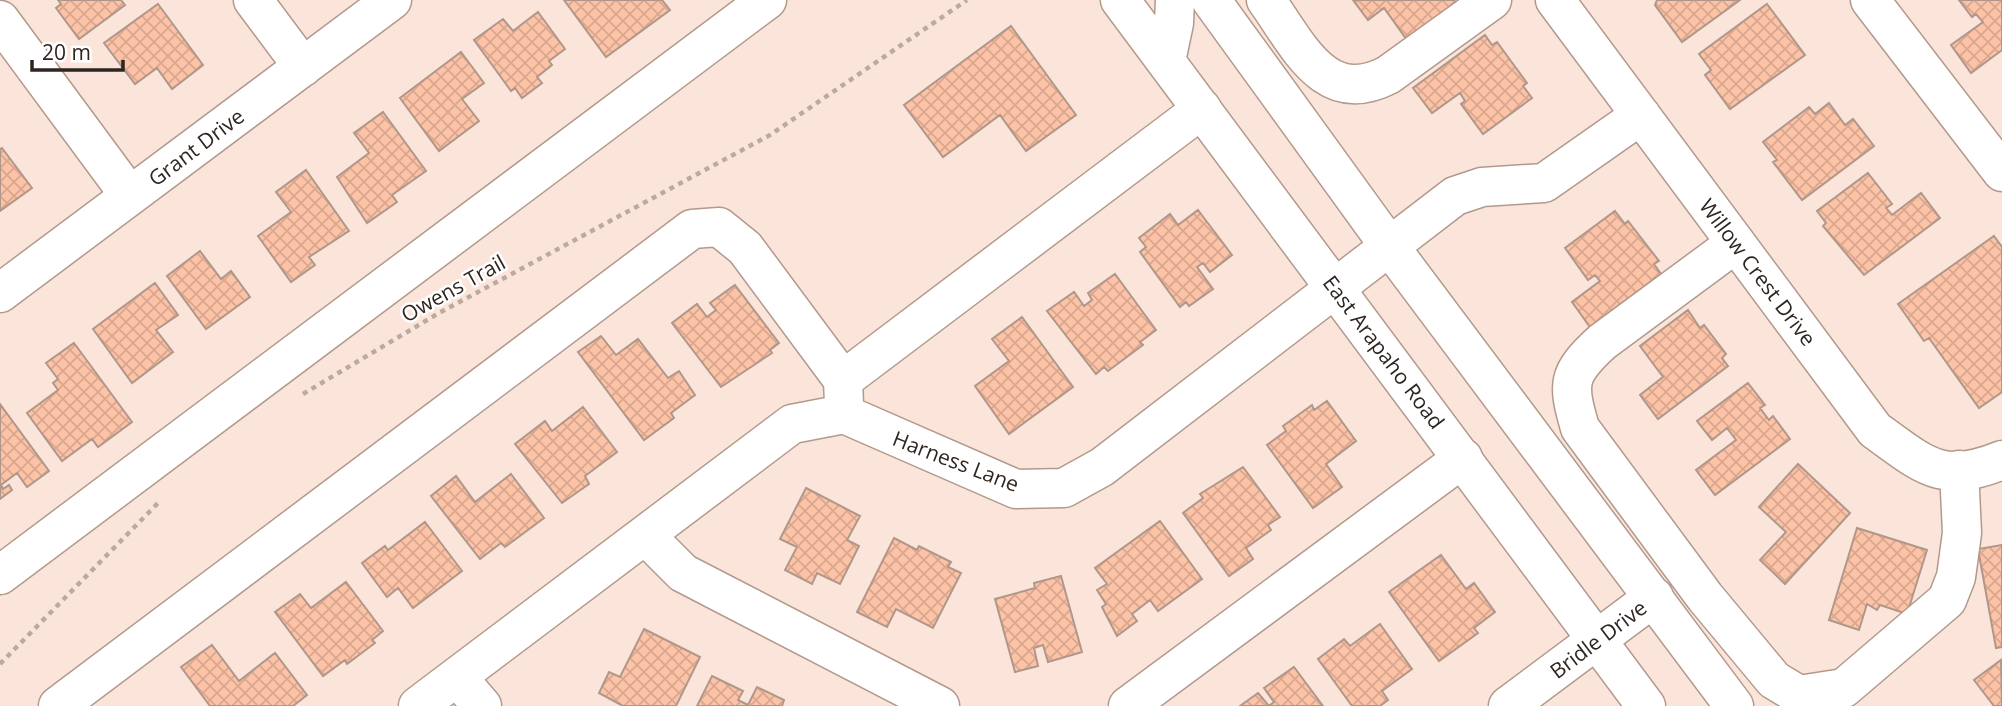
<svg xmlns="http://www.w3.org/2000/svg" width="2002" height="706" font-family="'Open Sans',sans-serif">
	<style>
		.building { fill: url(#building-cross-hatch); stroke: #b1978a; stroke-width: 2 }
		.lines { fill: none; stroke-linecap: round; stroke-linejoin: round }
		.minor-casing { stroke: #b3998c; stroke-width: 41 }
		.major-casing { stroke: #b3998c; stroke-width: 41 }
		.path { stroke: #bcaaa1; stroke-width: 4.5; stroke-dasharray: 5 5; stroke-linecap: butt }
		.minor { stroke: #fff; stroke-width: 38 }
		.major { stroke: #fff; stroke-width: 38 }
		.labels { text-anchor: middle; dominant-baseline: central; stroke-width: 5; stroke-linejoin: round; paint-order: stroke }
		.street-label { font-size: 21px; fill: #2f2520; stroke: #fff }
	</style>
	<defs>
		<pattern id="building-cross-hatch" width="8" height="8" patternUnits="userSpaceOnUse" patternTransform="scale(1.75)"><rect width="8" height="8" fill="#fdc3a6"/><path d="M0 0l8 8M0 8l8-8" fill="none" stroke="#d9a78f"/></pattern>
	</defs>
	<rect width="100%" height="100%" fill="#fbe5da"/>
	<path class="building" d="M58 0H121L125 5 79 39 56 8 61 4Z
		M564 0H662L670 10 606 57Z
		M1353 0H1454L1457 4 1407 40 1384 8 1368 20Z
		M1657 0H1740L1682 42 1655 5Z
		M1959 0H2002V50L1971 73 1951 45 1983 22 1976 14 1972 17Z
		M158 4 203 65 172 89 157 68 135 84 104 43Z
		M1767 4 1805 55 1730 109 1705 75 1711 70 1699 54Z
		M538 12 565 49 549 61 552 65 537 77 542 83 522 98 515 88 511 91 474 40 503 19 513 31Z
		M1011 26 1076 115 1026 151 1000 115 943 157 904 105Z
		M1485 35 1492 45 1497 42 1527 83 1523 86 1532 98 1483 134 1461 104 1465 101 1460 93 1432 113 1413 88Z
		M461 52 484 83 462 99 479 121 439 151 400 98Z
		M1829 103 1845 125 1853 119 1874 146 1802 200 1773 162 1777 160 1763 142 1809 107 1815 114Z
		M383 112 426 171 392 195 397 202 367 223 337 177 369 153 354 133Z
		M2 148 32 188 0 211V149Z
		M306 170 349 231 309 257 315 265 291 282 258 236 291 212 276 192Z
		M1868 173 1892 204 1886 208 1892 215 1921 193 1940 218 1864 275 1823 226 1826 223 1817 211Z
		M1198 210 1232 255 1210 272 1203 263 1197 267 1213 289 1189 306 1186 302 1180 307 1140 252 1146 247 1139 238 1170 214 1178 225Z
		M1615 211 1625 224 1628 221 1659 261 1654 264 1661 274 1590 327 1572 302 1600 281 1595 275 1588 280 1565 248Z
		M1994 236 2002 247V392L1979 408 1929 338 1924 341 1898 304Z
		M200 251 221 279 231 271 250 297 206 329 167 276Z
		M1115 274 1156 330 1140 342 1143 345 1108 371 1104 367 1096 374 1047 311 1074 292 1084 306 1092 300 1088 293Z
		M155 283 178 315 156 330 173 352 132 383 93 329Z
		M735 285 779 343 770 350 772 353 721 387 672 323 697 304 707 317 716 310 710 303Z
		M1688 310 1700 328 1704 325 1726 354 1722 358 1728 366 1658 419 1640 395 1663 377 1640 346Z
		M1022 317 1073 387 1009 434 975 386 1009 361 992 339Z
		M601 336 616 355 638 339 668 378 679 371 695 395 671 413 674 418 644 440 578 352Z
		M74 343 132 422 98 447 92 439 62 461 27 413 58 390 53 383 58 379 46 363Z
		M1748 383 1765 405 1760 408 1769 420 1773 416 1790 439 1715 495 1696 470 1736 440 1727 428 1712 440 1697 421Z
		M1327 401 1356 441 1326 464 1342 487 1313 508 1267 445 1286 431 1283 426 1312 405 1314 410Z
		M0 404 49 471 27 487 17 473 1 485 3 489 9 485 12 490 0 499Z
		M583 407 617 452 585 476 589 484 562 503 515 444 545 421 552 431Z
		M1798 464 1850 513 1785 584 1760 560 1786 532 1759 507Z
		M1243 467 1280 517 1268 525 1271 530 1246 548 1253 559 1229 576 1183 513 1203 498 1200 494Z
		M511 474 544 518 505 547 501 543 480 559 431 496 456 476 475 502Z
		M806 488 860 516 847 540 859 546 840 584 817 573 812 584 785 570 797 547 780 539Z
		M1160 521 1202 579 1158 611 1150 600 1132 614 1137 621 1117 636 1102 607 1106 604 1097 590 1107 584 1095 568Z
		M425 522 462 571 413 608 398 588 387 597 362 563 385 546 388 550Z
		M1857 528 1927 550 1907 614 1880 605 1877 610 1867 604 1859 630 1829 620Z
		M894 538 917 550 919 546 951 562 948 567 961 573 933 628 896 609 887 627 857 612Z
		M2002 545V647L1996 648 1978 549Z
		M1441 555 1466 589 1474 583 1495 612 1474 628 1478 633 1439 661 1389 592Z
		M1061 576 1082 652 1048 662 1043 645 1034 648 1038 666 1015 672 995 599 1035 588 1034 583Z
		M346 582 383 631 372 640 375 643 347 664 345 660 323 676 275 612 300 594 311 608Z
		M1380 624 1412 669 1382 691 1388 700 1380 706H1352L1318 659 1344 639 1350 646Z
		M644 629 700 657 676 706H623L599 693 609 672 620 677Z
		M212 645 239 681 275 653 307 695 293 706H210L181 667Z
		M2001 660 2002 706H1994L1974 680Z
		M1294 667 1323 706H1269L1274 702 1264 688Z
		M712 676 743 691 738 700 748 705 757 687 784 700 782 706H697Z
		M1258 693 1269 706H1240Z"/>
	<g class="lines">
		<g class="minor-casing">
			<path id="minor" d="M253 0 303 67
				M1266 0C1298 44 1324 108 1388 75L1492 0
				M1555 0 1875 430C1924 465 1941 485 2002 460
				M1870 0 2002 172
				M0 20 130 196
				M1736 243 1602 342C1567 374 1567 383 1580 428L1705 597 1774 680 1799 695 1844 688 1947 600 1956 577 1962 533 1959 470
				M0 293 392 0
				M844 404 843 380 1202 109
				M645 535 683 573 940 706
				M0 575 767 0
				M457 677 482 706
				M58 706 692 229 719 227 745 248 843 380
				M418 706 792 424 844 414 1016 489 1064 488 1102 467 1455 196 1482 187 1544 183 1641 115
				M1128 706 1463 458
				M1508 706 1654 597"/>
		</g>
		<g class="major-casing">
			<path id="major" d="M1120 0 1646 706
				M1211 0 1390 247 1734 706
				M1166 61 1174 23 1175 0"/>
		</g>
		<path class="path" d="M303 394 439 313 770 135 967 0
			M0 664 161 500"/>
		<use href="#minor" class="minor"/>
		<use href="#major" class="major"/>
	</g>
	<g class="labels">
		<g class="street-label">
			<text transform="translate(196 147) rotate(-37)">Grant Drive</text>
			<text transform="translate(1758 272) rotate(53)">Willow Crest Drive</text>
			<text transform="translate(453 288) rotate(-29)">Owens Trail</text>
			<text transform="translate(1384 352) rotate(53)">East Arapaho Road</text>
			<text transform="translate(956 461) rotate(21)">Harness Lane</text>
			<text transform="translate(1598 639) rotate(-37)">Bridle Drive</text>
		</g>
	</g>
	<path d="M32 60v10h91v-10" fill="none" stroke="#2f2520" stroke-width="3.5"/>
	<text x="42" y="60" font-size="21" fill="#2f2520" stroke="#ffffff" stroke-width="5" paint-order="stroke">20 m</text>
</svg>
